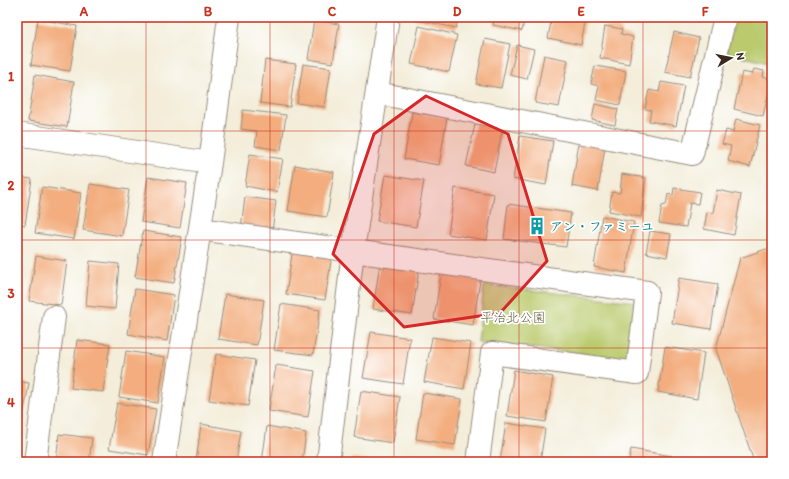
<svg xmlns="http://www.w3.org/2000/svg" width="789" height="479" font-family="Itim,'Klee One',sans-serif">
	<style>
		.green { fill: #baca6d; stroke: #7a7a46 }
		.building { fill: #f3ad7e }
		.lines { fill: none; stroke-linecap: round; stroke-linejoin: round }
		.minor-casing { stroke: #978c7c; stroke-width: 24 }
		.minor { stroke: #fff; stroke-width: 22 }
		.marked { fill: #d62828; fill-opacity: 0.2; stroke: #d62828; stroke-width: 3; stroke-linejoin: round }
		.grid { fill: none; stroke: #c8321e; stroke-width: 1; stroke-opacity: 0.55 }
		.labels { text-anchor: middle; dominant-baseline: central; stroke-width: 3.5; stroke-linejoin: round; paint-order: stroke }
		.culture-label { font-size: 13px; font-weight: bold; fill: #0d838f; stroke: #fff; text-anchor: start }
		.park-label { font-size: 13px; fill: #615a36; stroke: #fff }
		.neatline { fill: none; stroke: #c8321e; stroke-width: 1.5 }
		.grid-label { font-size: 13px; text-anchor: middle; font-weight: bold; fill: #c8321e }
	</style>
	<rect width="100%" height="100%" fill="#fff"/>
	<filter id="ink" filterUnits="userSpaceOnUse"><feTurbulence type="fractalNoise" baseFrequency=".025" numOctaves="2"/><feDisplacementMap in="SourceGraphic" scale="8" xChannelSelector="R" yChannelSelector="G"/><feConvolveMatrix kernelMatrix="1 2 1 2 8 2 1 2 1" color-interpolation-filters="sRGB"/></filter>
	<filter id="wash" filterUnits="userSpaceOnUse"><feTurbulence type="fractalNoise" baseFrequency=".012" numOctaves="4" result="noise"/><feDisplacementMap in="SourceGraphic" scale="16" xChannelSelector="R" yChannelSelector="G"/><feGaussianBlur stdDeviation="0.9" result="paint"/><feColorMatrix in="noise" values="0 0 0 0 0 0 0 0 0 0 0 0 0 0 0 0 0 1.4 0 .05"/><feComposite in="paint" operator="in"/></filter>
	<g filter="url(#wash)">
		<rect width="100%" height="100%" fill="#f3edd9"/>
		<path class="green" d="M736 17H772V64L726 52Z
			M484 285 637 302 631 359 478 342Z"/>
		<g id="blocks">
			<path class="building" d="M414 17H459L456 28 413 19Z
				M495 17H525L522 31 493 25Z
				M552 17H586L581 45 548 38Z
				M38 19 77 26 70 71 31 65Z
				M314 20 339 24 333 63 308 59Z
				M419 26 457 35 449 72 411 64Z
				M605 26 622 29 621 34 633 37 629 64 600 58Z
				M674 32 699 38 690 77 665 72Z
				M485 39 510 44 501 88 476 84Z
				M517 45 534 49 527 79 510 75Z
				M544 55 568 60 559 107 535 103Z
				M265 60 296 64 290 107 260 103Z
				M303 64 331 68 325 107 297 103Z
				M595 66 626 71 620 105 596 100 599 86 591 84Z
				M754 69 764 71 763 77 772 79 763 116 734 109 742 72 752 74Z
				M35 75 74 82 67 127 28 121Z
				M661 82 684 86 676 126 649 121 651 110 645 109 649 90 659 92Z
				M595 104 618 109 615 125 592 120Z
				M243 110 286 115 281 150 255 146 257 131 241 129Z
				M412 112 447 118 439 165 404 159Z
				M736 119 760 125 750 167 728 161 731 146 722 144 726 130 733 132Z
				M476 120 503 126 494 172 466 166Z
				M520 136 553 141 546 185 513 179Z
				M579 143 605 147 598 191 572 186Z
				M250 154 283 159 277 192 245 186Z
				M295 165 334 172 327 217 288 211Z
				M622 174 646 178 641 217 609 211 612 192 620 193Z
				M385 175 424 181 416 227 377 221Z
				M17 177 32 179 25 225 17 223Z
				M148 177 187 183 180 228 141 222Z
				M90 184 129 190 122 236 83 230Z
				M42 187 81 193 74 239 35 233Z
				M455 188 494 194 487 240 448 234Z
				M674 188 700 192 698 204 690 203 686 227 659 223 662 206 666 205 668 194 673 195Z
				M717 190 741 195 734 235 704 229 707 212 713 213Z
				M245 197 276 201 272 232 241 228Z
				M508 204 571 213 566 247 504 239Z
				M602 216 634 222 626 273 594 267Z
				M143 231 182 237 174 283 135 277Z
				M650 231 671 234 667 257 646 253Z
				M772 247V462H754L716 349 740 258Z
				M293 248 332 255 325 300 286 294Z
				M36 256 67 261 61 305 29 301Z
				M90 261 119 264 115 309 86 306Z
				M380 263 419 270 412 315 373 309Z
				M441 273 480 280 473 325 434 319Z
				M679 278 718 284 711 329 672 323Z
				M135 289 174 295 167 341 128 334Z
				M225 294 264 300 257 345 218 339Z
				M281 304 320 310 313 355 274 350Z
				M371 332 410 338 403 384 363 378Z
				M432 337 471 343 464 389 424 382Z
				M77 340 110 344 103 392 71 388Z
				M665 347 704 353 697 399 658 392Z
				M126 351 165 357 158 403 119 397Z
				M216 354 255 360 248 406 209 400Z
				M276 365 315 371 308 417 269 411Z
				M514 370 553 377 546 422 507 416Z
				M17 381 29 383 18 446H17Z
				M361 391 400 397 393 443 354 437Z
				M423 393 462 399 455 445 416 439Z
				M117 403 156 409 148 455 109 449Z
				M506 423 545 429 540 462H500Z
				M201 424 241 431 236 462H196Z
				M267 426 306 433 302 462H262Z
				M59 434 92 438 89 462H56Z
				M631 449 672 456 671 462H629Z
				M352 458 375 461V462H351Z"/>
		</g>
	</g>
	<g filter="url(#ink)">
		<use href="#blocks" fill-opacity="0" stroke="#978c7c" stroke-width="1"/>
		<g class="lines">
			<g class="minor-casing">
				<path id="minor" d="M377 93 692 154 725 17
					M17 134 210 163 164 462
					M210 163 229 17
					M200 229 353 251 388 17
					M35 462 54 317
					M328 462 353 251 647 292 637 373 492 353 478 462"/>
			</g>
			<use href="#minor" class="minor"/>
		</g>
	</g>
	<path class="marked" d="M426 96 508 134 547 261 500 313 404 327 333 254 374 134Z"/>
	<path class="grid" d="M146 17V462M270 17V462M394 17V462M519 17V462M643 17V462M17 131H772M17 240H772M17 348H772"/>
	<defs>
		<g id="building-bare" transform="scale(1.38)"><path d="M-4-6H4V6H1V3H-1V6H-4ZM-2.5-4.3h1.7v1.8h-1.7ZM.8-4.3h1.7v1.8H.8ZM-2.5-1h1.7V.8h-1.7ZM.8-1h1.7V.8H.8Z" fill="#0f9aa8" stroke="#fff" stroke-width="2.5" paint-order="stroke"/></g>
	</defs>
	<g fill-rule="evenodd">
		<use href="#building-bare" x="537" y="226"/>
	</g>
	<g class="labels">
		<g class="culture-label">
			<text x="550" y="226">アン・ファミーユ</text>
		</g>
		<g class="park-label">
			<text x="513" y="317">平治北公園</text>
		</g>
	</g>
	<rect width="789" height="479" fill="none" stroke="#fff" stroke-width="44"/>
	<g transform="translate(731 58) rotate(80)" stroke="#ffffff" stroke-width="3" paint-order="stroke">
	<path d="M0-3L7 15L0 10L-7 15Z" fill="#3b2a1e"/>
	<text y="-6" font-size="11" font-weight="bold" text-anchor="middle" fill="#3b2a1e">N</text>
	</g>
	<rect x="22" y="22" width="745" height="435" class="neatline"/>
	<g class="grid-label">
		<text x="84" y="16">A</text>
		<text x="208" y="16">B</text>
		<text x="332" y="16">C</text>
		<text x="457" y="16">D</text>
		<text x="581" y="16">E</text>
		<text x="705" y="16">F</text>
		<text x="11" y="81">1</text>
		<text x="11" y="190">2</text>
		<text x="11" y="298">3</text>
		<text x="11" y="407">4</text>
	</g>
</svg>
